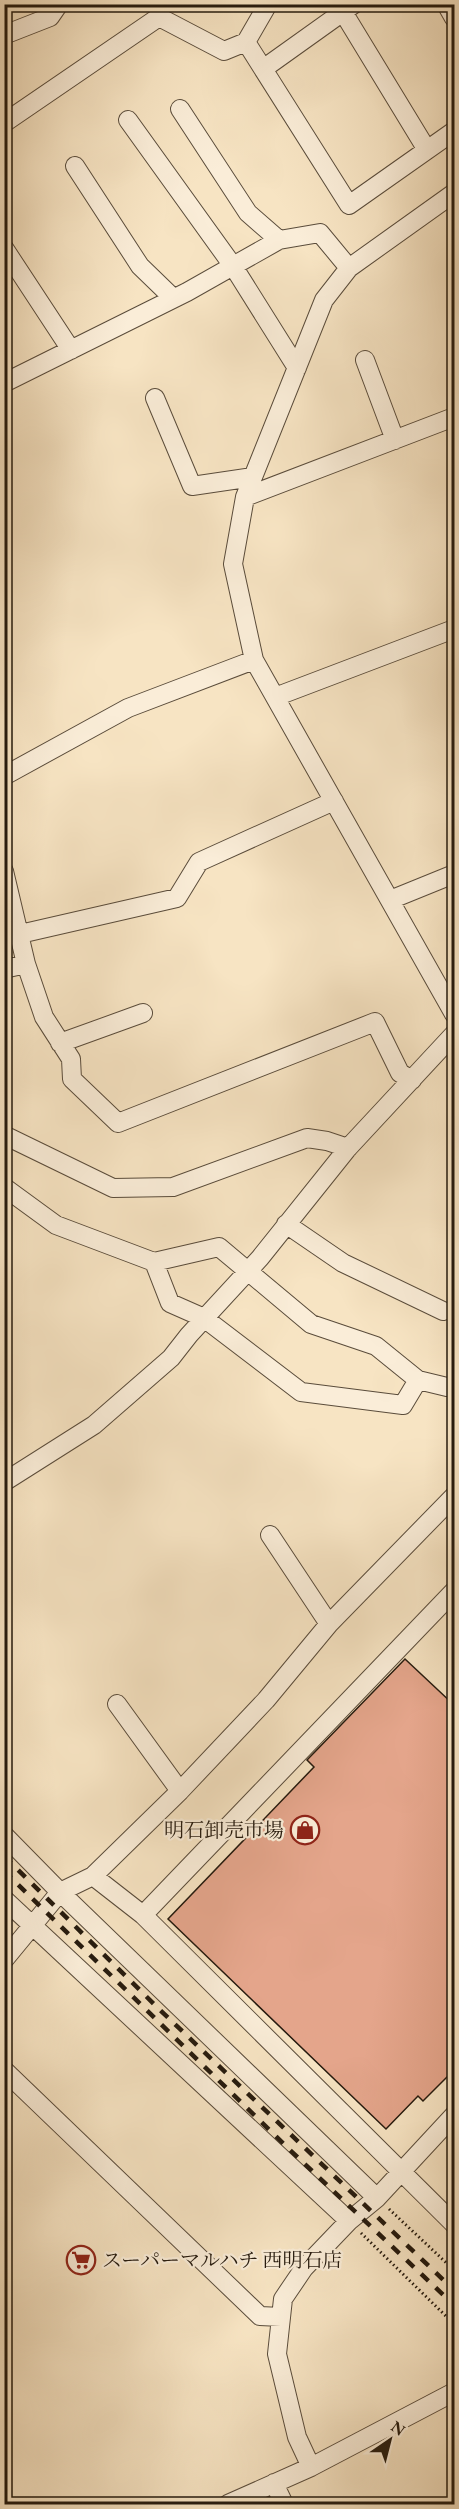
<svg xmlns="http://www.w3.org/2000/svg" width="459" height="2509" font-family="'EB Garamond','Noto Serif JP',serif">
	<style>
		.building { fill: #e4a58b; stroke: #251a0e; stroke-width: 1.5 }
		.lines { fill: none; stroke-linecap: round; stroke-linejoin: round }
		.minor-casing { stroke: #5a4c3b; stroke-width: 20 }
		.path { stroke: #251a0e; stroke-width: 3; stroke-dasharray: 1.5 3; stroke-linecap: butt }
		.minor { stroke: #faedd8; stroke-width: 18 }
		.rail { stroke: #251a0e; stroke-width: 4.5; stroke-dasharray: 10 10; stroke-linecap: butt }
		.labels { text-anchor: middle; dominant-baseline: central; stroke-width: 4.5; stroke-linejoin: round; paint-order: stroke }
		.poi-label { font-size: 20px; fill: #251a0e; stroke: #faedd8; text-anchor: end }
	</style>
	<rect width="100%" height="100%" fill="#f7e4c3"/>
	<filter id="stains"><feTurbulence type="fractalNoise" baseFrequency=".00333" numOctaves="4"/><feColorMatrix values="0 0 0 0 .2 0 0 0 0 .09 0 0 0 0 .02 0 0 0 .5 -.17"/></filter>
	<radialGradient id="worn" r=".72"><stop offset=".6" stop-color="#630" stop-opacity="0"/><stop offset="1" stop-color="#630" stop-opacity=".3"/></radialGradient>
	<path class="building" d="M405 1659 454 1705V2070L423 2101 418 2096 386 2129 168 1919 314 1767 307 1760Z"/>
	<g class="lines">
		<g class="minor-casing">
			<path id="minor" d="M268 4 246 42 349 205 454 131
				M446 4 454 18
				M343 12 427 150
				M4 35 50 17 59 4
				M263 69 354 4
				M180 109 248 213 279 240
				M128 120 233 266 297 368
				M4 123 159 17 224 51 246 42
				M75 166 140 266 173 298
				M454 193 349 268 324 300 245 497 233 564 254 660 454 1014
				M4 248 71 350
				M365 360 395 440
				M4 383 187 292 279 240 320 233 349 268
				M155 398 192 486 253 477
				M245 497 454 417
				M275 697 454 629
				M4 776 128 708 254 660
				M4 871 26 964 44 1017 71 1059 72 1079 118 1123 375 1022 400 1073 412 1080
				M390 900 454 874
				M20 934 177 898 199 862 334 801
				M4 969 26 964
				M60 1043 143 1013
				M4 1135 113 1188 173 1187 307 1138 327 1141 348 1148
				M4 1187 56 1225 154 1262 170 1303 204 1318 301 1392 403 1405 418 1380
				M286 1224 343 1263 443 1311
				M154 1262 219 1247 311 1324 376 1346 418 1380 447 1387
				M4 1482 94 1425 171 1358 189 1335 260 1258 348 1148 454 1034
				M270 1535 329 1624
				M117 1704 180 1791
				M4 1835 60 1892 377 2198
				M93 1876 143 1915 454 2224
				M4 1899 349 2221
				M143 1915 454 1591
				M4 1960 60 1892 93 1876 180 1791 266 1700 329 1624 454 1496
				M4 2070 260 2316 281 2317
				M311 2467 297 2437 277 2354 283 2299 304 2268 349 2221 377 2198 454 2115
				M274 2483 284 2504
				M228 2504 311 2467 454 2392"/>
		</g>
		<path class="path" d="M389 2209 454 2270
			M361 2233 454 2324"/>
		<use href="#minor" class="minor"/>
		<path class="rail" d="M4 1856 159 2009 454 2290
			M4 1871 291 2151 454 2305"/>
	</g>
	<defs>
		<g id="shop-ring" transform="scale(1.5)"><circle r="9.5" fill="#faedd8" stroke="#8f2418" stroke-width="1.5"/><path d="M-5-2.5h2.3a2.7 3.5 0 0 1 5.4 0H5L5.5 6h-11ZM-1.5-2.5h3a1.5 2.3 0 0 0-3 0Z" fill="#8f2418"/></g>
		<g id="supermarket-ring" transform="scale(1.5)"><circle r="9.5" fill="#faedd8" stroke="#8f2418" stroke-width="1.5"/><path d="M-6-5.5h2.5l.6 2H6L4.5 2H-2.5L-4.4-4H-6ZM-1.5 3.2a1.3 1.3 0 1 0 .1 0ZM3 3.2a1.3 1.3 0 1 0 .1 0Z" fill="#8f2418"/></g>
	</defs>
	<g fill-rule="evenodd">
		<use href="#shop-ring" x="305" y="1830"/>
		<use href="#supermarket-ring" x="81" y="2260"/>
	</g>
	<g class="labels">
		<g class="poi-label">
			<text x="284" y="1830">明石卸売市場</text>
			<text x="102" y="2260" text-anchor="start">スーパーマルハチ 西明石店</text>
		</g>
	</g>
	<rect width="459" height="2509" fill="none" stroke="#f7e4c3" stroke-width="24"/>
	<rect x="6" y="6" width="447" height="2497" fill="none" stroke="#251a0e" stroke-width="3"/>
	<rect x="12" y="12" width="435" height="2485" fill="none" stroke="#251a0e" stroke-width="1.5"/>
	<g transform="translate(390 2440) rotate(35)" stroke="#faedd8" stroke-width="4.5" paint-order="stroke">
	<path d="M0-4.5L10 22L0 15L-10 22Z" fill="#251a0e"/>
	<text y="-9" font-size="16" font-weight="bold" text-anchor="middle" fill="#251a0e">N</text>
	</g>
	<rect width="100%" height="100%" filter="url(#stains)"/>
	<rect width="100%" height="100%" fill="url(#worn)"/>
</svg>
